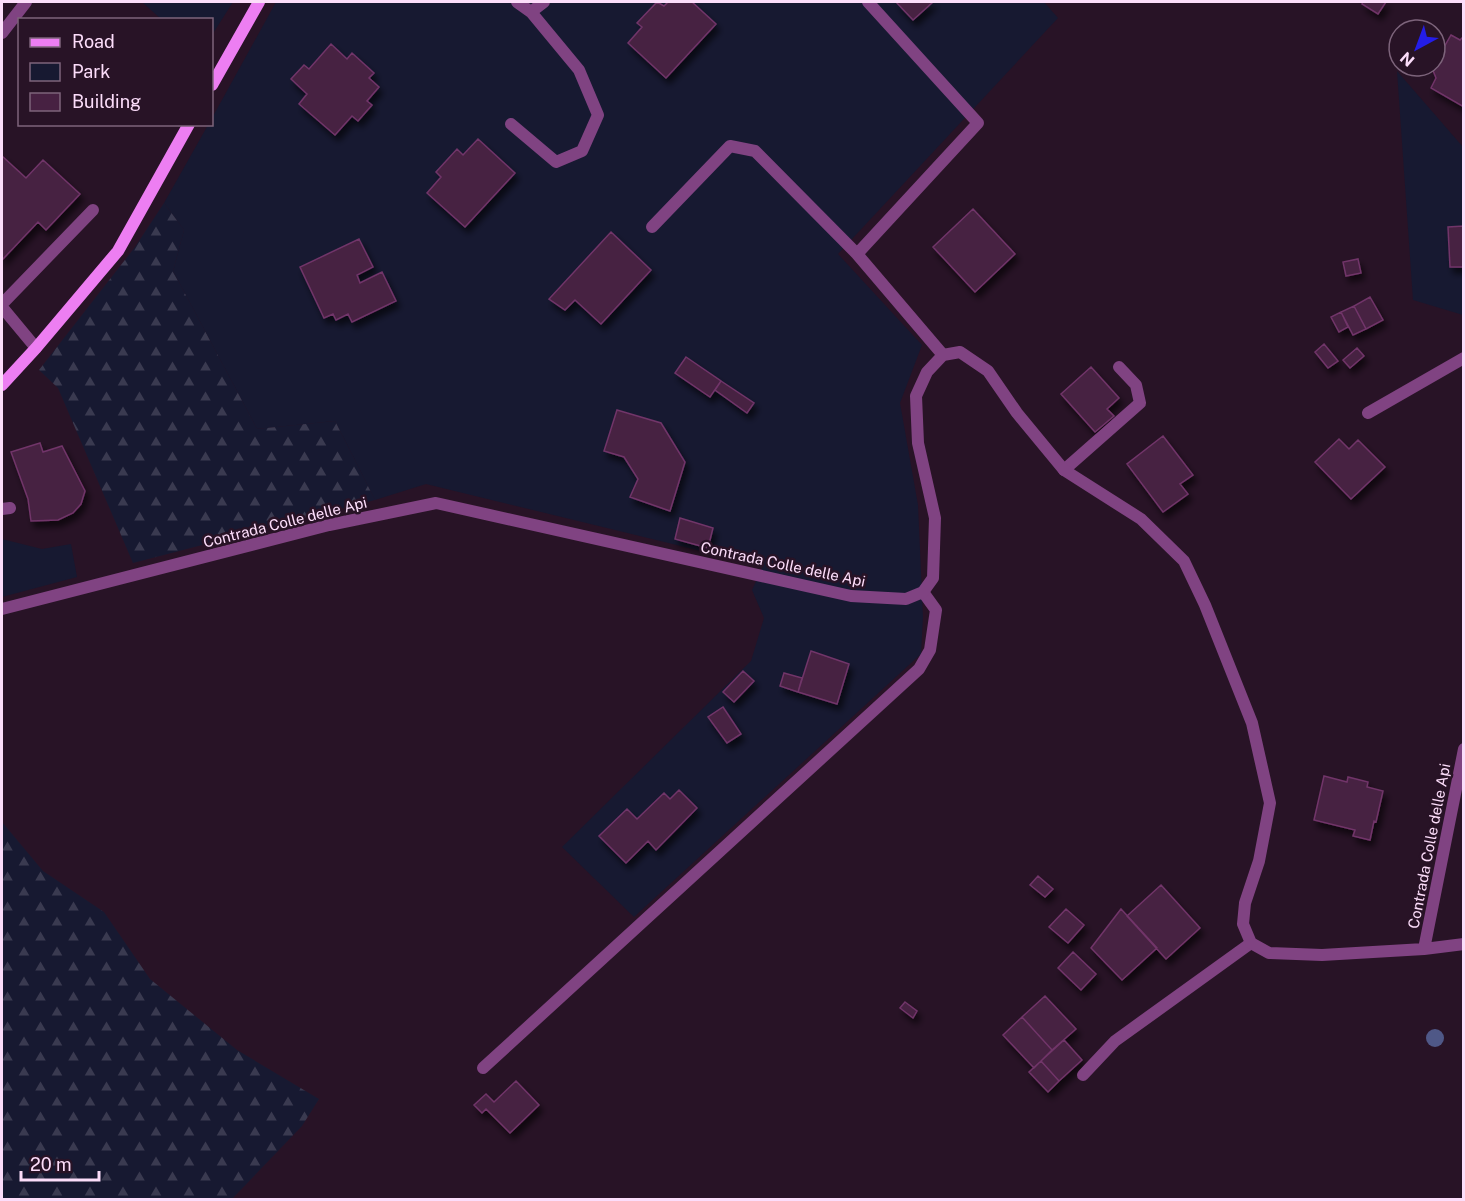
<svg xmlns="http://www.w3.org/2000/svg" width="1465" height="1201" font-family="'Public Sans',sans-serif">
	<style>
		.green { fill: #171931 }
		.forest { fill: url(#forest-firs) }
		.building { fill: #472142; stroke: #713569; stroke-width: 1.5; filter: url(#shadow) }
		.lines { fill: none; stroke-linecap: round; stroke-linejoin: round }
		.lane { stroke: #804382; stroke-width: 12 }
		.street { stroke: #804382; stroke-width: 12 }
		.secondary { stroke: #ed7ef2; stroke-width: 12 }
		.tree { fill: #4f5887 }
		.labels { text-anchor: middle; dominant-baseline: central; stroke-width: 5; stroke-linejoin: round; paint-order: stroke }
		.street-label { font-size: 15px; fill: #fcddfa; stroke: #281326 }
	</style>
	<defs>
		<pattern id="forest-firs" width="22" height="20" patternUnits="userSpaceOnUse" patternTransform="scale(1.5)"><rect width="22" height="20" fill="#171931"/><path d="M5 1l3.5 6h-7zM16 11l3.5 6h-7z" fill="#3a3a50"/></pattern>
		<filter id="shadow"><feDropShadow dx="3.5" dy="6" stdDeviation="3" flood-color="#0009"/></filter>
	</defs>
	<rect width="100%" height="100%" fill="#281326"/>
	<path class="green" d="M142 2H233L212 35V20L161 19Z
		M276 2H1044L1058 18 838 254 922 345 900 403 918 505 923 617 921 654 634 917 562 847 751 661 764 618 752 590 763 566 426 484 375 500 335 421 257 429 173 271 184 230 164 203 208 125 212 124V118Z
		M1397 71 1463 147V315L1413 300Z
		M2 539 42 549 71 544 77 577 2 597Z"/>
	<path class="forest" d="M164 203 184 230 173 271 257 429 335 421 375 500 133 563 58 388 39 370 135 247Z
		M2 822 43 871 104 912 150 979 237 1050 319 1099 302 1126 232 1199H2Z"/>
	<path class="building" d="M657 2 664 6 668 2H692L716 24 666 78 628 43 642 27 637 23Z
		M896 2H933L913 20Z
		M1363 2H1386L1378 14 1362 4Z
		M1451 35 1460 40 1464 36V107L1431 88 1436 78 1432 68 1435 66V63Z
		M331 44 347 59 352 53 374 73 369 78 379 87 367 101 372 105 358 121 352 116 335 135 299 104 307 94 291 79 304 65 309 69Z
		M478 139 515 173 465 227 427 193 441 177 436 172 457 149 463 155Z
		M2 156 26 178 43 160 80 194 46 230 38 222 2 260Z
		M973 209 1015 254 975 292 933 247Z
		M1464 226V267H1450L1448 227Z
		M611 232 651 270 601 324 575 300 565 310 549 299Z
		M359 239 373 267 357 275 360 283 382 272 396 301 352 322 348 314 336 320 333 314 324 318 300 267Z
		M1358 259 1361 273 1346 276 1343 262Z
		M1370 297 1383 320 1366 329 1354 306Z
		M1354 306 1366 329 1353 335 1341 312Z
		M1341 312 1348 327 1339 332 1331 317Z
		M1324 344 1338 361 1328 368 1315 352Z
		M1357 348 1364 356 1350 368 1343 360Z
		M686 357 721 381 710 397 675 373Z
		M1091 367 1119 398 1107 409 1114 416 1095 432 1061 394Z
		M721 381 754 403 747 413 715 390Z
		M617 410 661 423 685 462 670 511 630 497 638 479 624 457 604 451Z
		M1163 436 1193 475 1180 484 1188 494 1163 512 1127 464Z
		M1339 439 1349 449 1358 440 1385 467 1351 499 1315 462Z
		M40 443 43 452 62 446 85 491 81 504 73 513 58 520 31 521 28 499 11 452Z
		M680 518 713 528 708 548 675 539Z
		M811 651 849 664 837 704 798 692Z
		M743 671 754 681 734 702 723 692Z
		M784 673 802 678 798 692 780 686Z
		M723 707 741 734 727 743 708 717Z
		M1324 776 1347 782 1348 777 1368 782 1367 787 1383 791 1376 822 1374 821 1370 840 1353 836 1355 830 1314 820Z
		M679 790 697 808 656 850 648 841 626 863 599 836 627 809 637 819 664 793 670 799Z
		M1038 876 1053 889 1045 897 1030 885Z
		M1161 885 1200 928 1166 959 1127 916Z
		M1066 909 1084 925 1068 943 1049 927Z
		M1121 909 1157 948 1122 980 1091 948Z
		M1073 952 1096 974 1081 990 1058 968Z
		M1045 996 1076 1029 1052 1050 1022 1017Z
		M905 1002 917 1011 913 1018 900 1008Z
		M1022 1017 1052 1050 1034 1068 1003 1035Z
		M1064 1040 1082 1060 1059 1081 1041 1061Z
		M1041 1061 1059 1081 1048 1092 1029 1072Z
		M516 1081 539 1105 510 1133 486 1109 482 1113 474 1105 486 1094 494 1102Z"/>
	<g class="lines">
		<path class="lane" d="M531 12 544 2
			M2 33 26 2
			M511 124 556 162 582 151 598 115 579 70 531 12 517 2
			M652 227 730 146 755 151 857 254 943 355
			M857 254 978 123 868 2
			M2 304 93 210
			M2 307 36 348
			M1368 413 1464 358
			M1064 470 1140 403 1136 385 1119 367
			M2 509 10 508
			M483 1068 919 669 930 650 936 610 923 592
			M1083 1075 1115 1041 1251 943"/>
		<path class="street" d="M2 609 329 525 436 503 851 596 906 599 923 592 933 578 935 518 918 443 916 396 927 372 943 355 960 352 988 371 1017 413 1064 470 1141 519 1184 561 1205 605 1252 723 1270 803 1259 861 1245 903 1243 924 1251 943 1269 953 1322 955 1424 949 1464 944
			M1424 949 1464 749"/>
		<path class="secondary" d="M212 85 259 2
			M2 385 36 348 118 251 189 124"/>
	</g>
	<circle class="tree" cx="1435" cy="1038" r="9"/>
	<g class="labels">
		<g class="street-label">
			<text transform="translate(285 522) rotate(-14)">Contrada Colle delle Api</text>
			<text transform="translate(783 564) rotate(12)">Contrada Colle delle Api</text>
			<text transform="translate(1429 846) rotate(-79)">Contrada Colle delle Api</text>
		</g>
	</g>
	<rect width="1465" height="1201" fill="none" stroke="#fcddfa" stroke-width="6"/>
	<rect x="18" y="18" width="195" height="108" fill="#281326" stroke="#7d647b" stroke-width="1.5"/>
	<rect x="30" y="38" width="30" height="9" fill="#ed7ef2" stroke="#7d647b" stroke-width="1.5"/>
	<text x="72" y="48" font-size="18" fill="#fcddfa">Road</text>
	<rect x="30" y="63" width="30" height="18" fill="#171931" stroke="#7d647b" stroke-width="1.5"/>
	<text x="72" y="78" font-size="18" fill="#fcddfa">Park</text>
	<rect x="30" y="93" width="30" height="18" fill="#472142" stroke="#7d647b" stroke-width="1.5"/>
	<text x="72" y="108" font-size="18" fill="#fcddfa">Building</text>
	<g transform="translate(1417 48) rotate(221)"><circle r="28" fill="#281326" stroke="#7d647b" stroke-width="1.5"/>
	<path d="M0-4.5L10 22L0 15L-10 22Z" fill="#241de8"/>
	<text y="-9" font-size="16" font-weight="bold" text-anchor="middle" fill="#fcddfa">N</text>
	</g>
	<path d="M21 1171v9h78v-9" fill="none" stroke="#fcddfa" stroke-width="3"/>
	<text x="30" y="1171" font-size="18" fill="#fcddfa" stroke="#281326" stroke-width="4.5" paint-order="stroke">20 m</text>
</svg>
